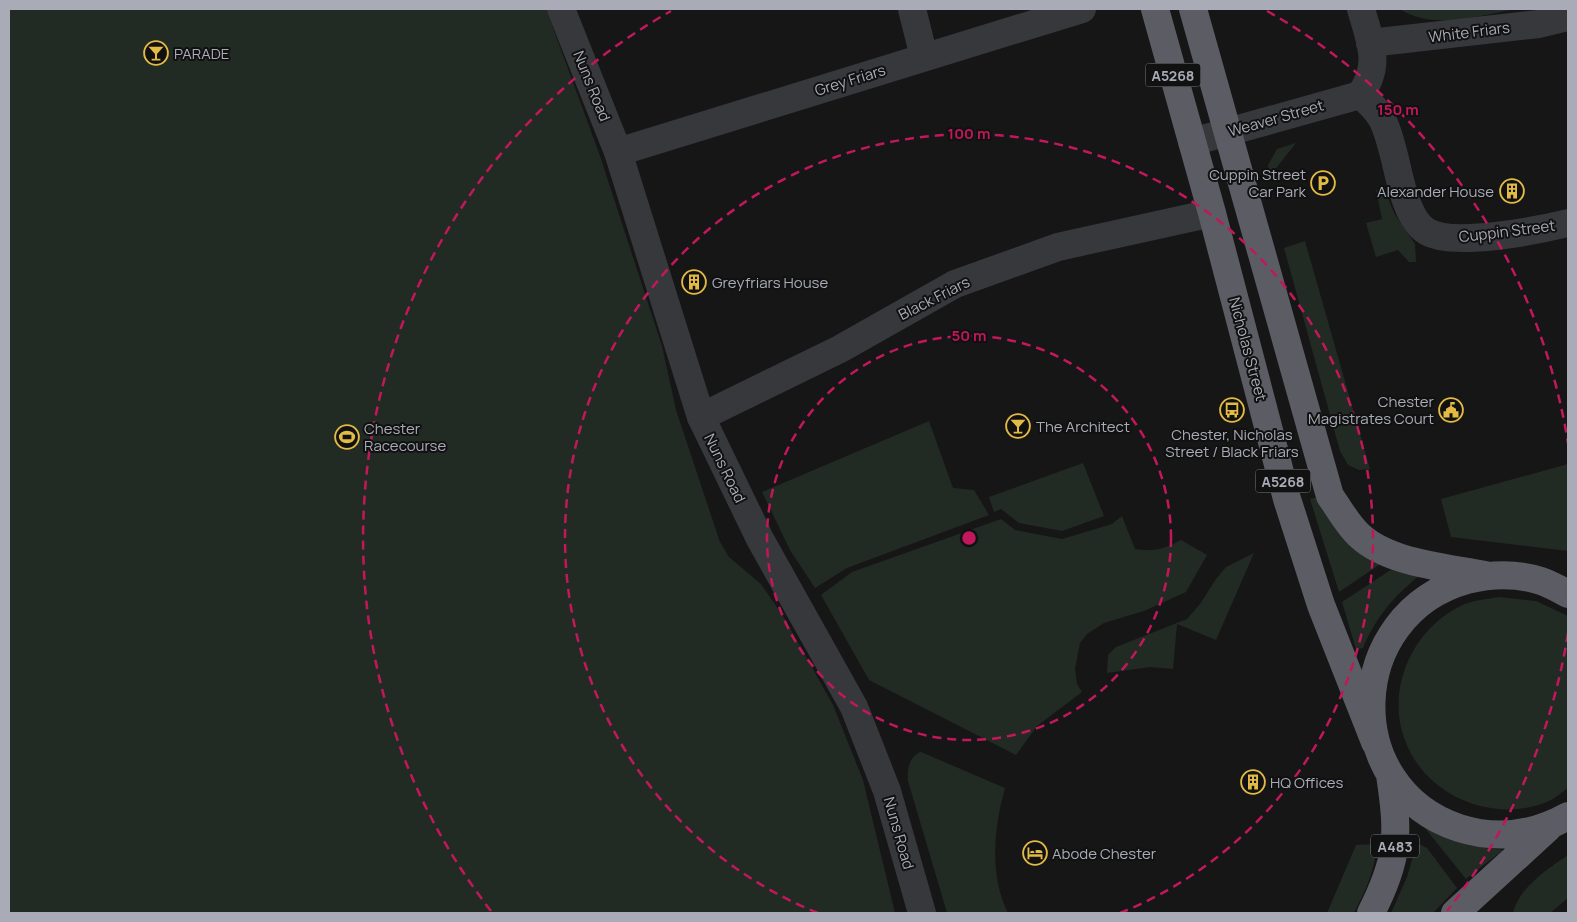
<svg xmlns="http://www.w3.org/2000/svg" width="1577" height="922" font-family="Manrope,sans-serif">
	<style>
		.green { fill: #222a24 }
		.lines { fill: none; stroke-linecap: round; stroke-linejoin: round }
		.minor { stroke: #37383c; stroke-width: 28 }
		.tertiary { stroke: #37383c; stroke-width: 28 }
		.trunk { stroke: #5c5c64; stroke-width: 28 }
		.ring { fill: none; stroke: #c2185b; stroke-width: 2.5; stroke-dasharray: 9 6 }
		.labels { text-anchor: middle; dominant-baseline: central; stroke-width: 4; stroke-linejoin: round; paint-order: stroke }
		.shield { fill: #111112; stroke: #7b7e85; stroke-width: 1 }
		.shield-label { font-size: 14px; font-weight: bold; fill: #a9acb6 }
		.street-label { font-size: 15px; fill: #a9acb6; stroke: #111112 }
		.poi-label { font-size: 15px; fill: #a9acb6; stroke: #111112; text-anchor: start }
		.centre { fill: #c2185b; stroke: #111112; stroke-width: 2.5 }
		.ring-label { font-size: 15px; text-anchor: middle; font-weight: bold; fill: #c2185b; stroke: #111112; stroke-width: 4; stroke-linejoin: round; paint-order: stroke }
	</style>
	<rect width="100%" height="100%" fill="#161617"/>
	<path class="green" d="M9 9H546L599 153 662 346 676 410 720 542 729 557 761 584 785 619 833 705 863 780 895 913H9Z
		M1400 9H1517C1480 15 1434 31 1400 9Z
		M1296 143 1270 176 1268 165 1277 149Z
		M1384 188 1394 213 1415 244 1416 262H1409L1398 250 1376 257 1366 223 1382 219 1376 190Z
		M1305 241 1370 469 1359 470 1348 465 1340 451 1284 248Z
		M929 421 953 488 974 490 989 515 847 568 815 588 790 550 762 492Z
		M1083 463 1104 516 1062 531 1019 523 1001 509 994 512 989 497Z
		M1568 464V551L1451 537 1441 499Z
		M1317 497 1382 563 1339 592 1310 499Z
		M1122 516 1135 549C1154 552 1165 549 1181 540L1207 555 1186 592 1144 611 1104 623 1087 634 1080 643 1075 669 1077 684 1082 692 1037 726 1016 755 869 680 821 595 852 572 1001 519 1015 530 1062 539 1112 524Z
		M1254 553 1216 640 1177 624 1173 669 1150 667 1107 673 1108 655 1116 647 1187 619 1200 604 1216 579 1226 567Z
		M1392 569 1420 575C1394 596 1376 617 1363 648L1356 649 1342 602Z
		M1499 597 1536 601 1568 616V788C1562 792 1556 798 1549 801 1496 824 1428 798 1406 743 1384 690 1413 626 1465 604 1475 600 1488 599 1499 597Z
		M921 752 1005 788C994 827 989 875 1008 913H947L908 781C907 770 909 756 921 752Z
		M1420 822C1448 837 1472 846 1503 850L1466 879Z
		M1417 843 1427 848 1457 888 1433 913H1391L1407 877Z
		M1377 844C1375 870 1366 890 1354 913H1327L1356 845Z
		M1568 855V898L1550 913H1513C1519 888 1547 869 1568 855Z"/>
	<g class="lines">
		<path class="minor" d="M912 9 924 57
			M1370 43 1539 24 1568 17
			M1360 95C1385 114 1387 129 1395 159 1400 180 1407 219 1426 231 1452 248 1539 230 1568 223
			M1192 142 1360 95C1382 65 1370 41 1361 9
			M618 152 1082 9
			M701 417 840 349 955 284 1058 247 1212 213"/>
		<path class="tertiary" d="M561 9 618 152 701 417 760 539 854 707 887 791 922 913"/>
		<path class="trunk" d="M1155 9 1212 213 1287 499 1321 605 1375 742
			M1193 9 1330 496C1338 507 1345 520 1355 531 1383 563 1445 567 1485 575
			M1568 594C1559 589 1550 584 1541 581 1516 573 1491 574 1467 580 1344 614 1338 788 1459 828 1497 840 1534 835 1568 816
			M1371 913C1399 858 1399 835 1390 775
			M1455 913 1548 828"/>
	</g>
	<g class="ring">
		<circle cx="969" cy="538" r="202"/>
		<path d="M818 913A404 404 0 1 1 1120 913"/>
		<path d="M1568 633A606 606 0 0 1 1447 911M491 911A606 606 0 0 1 671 11M1267 11A606 606 0 0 1 1568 443"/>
	</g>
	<defs>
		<g id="bar-ring" transform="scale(1.25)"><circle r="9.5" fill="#111112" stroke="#e3ba43" stroke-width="1.5"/><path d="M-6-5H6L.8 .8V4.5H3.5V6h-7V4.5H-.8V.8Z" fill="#e3ba43"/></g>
		<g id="parking-ring" transform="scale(1.25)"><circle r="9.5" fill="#111112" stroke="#e3ba43" stroke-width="1.5"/><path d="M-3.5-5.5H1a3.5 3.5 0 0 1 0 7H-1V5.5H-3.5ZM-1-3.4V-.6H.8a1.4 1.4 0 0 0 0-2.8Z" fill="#e3ba43"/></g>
		<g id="building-ring" transform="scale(1.25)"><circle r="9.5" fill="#111112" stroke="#e3ba43" stroke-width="1.5"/><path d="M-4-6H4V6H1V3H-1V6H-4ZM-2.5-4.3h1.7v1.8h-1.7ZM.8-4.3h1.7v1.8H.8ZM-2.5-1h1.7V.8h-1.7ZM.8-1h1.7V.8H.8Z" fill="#e3ba43"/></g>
		<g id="bus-ring" transform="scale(1.25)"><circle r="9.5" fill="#111112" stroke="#e3ba43" stroke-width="1.5"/><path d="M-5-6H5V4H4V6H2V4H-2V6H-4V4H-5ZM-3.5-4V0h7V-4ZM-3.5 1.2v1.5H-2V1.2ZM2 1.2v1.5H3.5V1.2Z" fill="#e3ba43"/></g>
		<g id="civic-ring" transform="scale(1.25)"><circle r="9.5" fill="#111112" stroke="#e3ba43" stroke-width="1.5"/><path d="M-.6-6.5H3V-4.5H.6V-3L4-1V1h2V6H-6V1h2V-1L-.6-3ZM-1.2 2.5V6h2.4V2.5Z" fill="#e3ba43"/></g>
		<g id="stadium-ring" transform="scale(1.25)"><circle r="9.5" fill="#111112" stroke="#e3ba43" stroke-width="1.5"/><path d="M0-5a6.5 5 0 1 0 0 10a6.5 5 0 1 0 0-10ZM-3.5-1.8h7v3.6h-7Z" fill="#e3ba43"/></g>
		<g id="hotel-ring" transform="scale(1.25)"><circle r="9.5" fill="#111112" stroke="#e3ba43" stroke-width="1.5"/><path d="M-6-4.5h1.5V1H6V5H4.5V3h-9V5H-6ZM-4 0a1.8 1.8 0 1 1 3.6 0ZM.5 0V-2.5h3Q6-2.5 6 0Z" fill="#e3ba43"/></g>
	</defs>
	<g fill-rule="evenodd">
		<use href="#bar-ring" x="156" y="53"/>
		<use href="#parking-ring" x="1323" y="183"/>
		<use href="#building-ring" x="1512" y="191"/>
		<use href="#building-ring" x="694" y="282"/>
		<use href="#bus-ring" x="1232" y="410"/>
		<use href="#civic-ring" x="1451" y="410"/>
		<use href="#bar-ring" x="1018" y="426"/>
		<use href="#stadium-ring" x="347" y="437"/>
		<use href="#building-ring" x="1253" y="782"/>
		<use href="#hotel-ring" x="1035" y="853"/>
	</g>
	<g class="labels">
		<g class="shield">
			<rect x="1145.5" y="63.5" width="55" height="23" rx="4"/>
			<rect x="1255.5" y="469.5" width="55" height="23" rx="4"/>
			<rect x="1371" y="834.5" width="48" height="23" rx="4"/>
		</g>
		<g class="shield-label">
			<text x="1173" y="75">A5268</text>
			<text x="1283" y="481">A5268</text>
			<text x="1395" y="846">A483</text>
		</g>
		<g class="street-label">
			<text transform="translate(1469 32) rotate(-7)">White Friars</text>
			<text transform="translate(850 80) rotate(-17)">Grey Friars</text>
			<text transform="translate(592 86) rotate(68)">Nuns Road</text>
			<text transform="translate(1276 118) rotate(-16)">Weaver Street</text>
			<text transform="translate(1507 231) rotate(-7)">Cuppin Street</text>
			<text transform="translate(934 298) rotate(-27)">Black Friars</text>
			<text transform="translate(1248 349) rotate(75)">Nicholas Street</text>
			<text transform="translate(725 468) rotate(64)">Nuns Road</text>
			<text transform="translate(899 833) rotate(74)">Nuns Road</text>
		</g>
		<g class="poi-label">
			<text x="174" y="53">PARADE</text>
			<text x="1306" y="174" text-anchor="end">Cuppin Street<tspan x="1306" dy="17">Car Park</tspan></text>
			<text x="1494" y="191" text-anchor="end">Alexander House</text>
			<text x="712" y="282">Greyfriars House</text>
			<text x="1434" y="401" text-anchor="end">Chester<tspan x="1434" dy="17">Magistrates Court</tspan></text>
			<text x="1036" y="426">The Architect</text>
			<text x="364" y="428">Chester<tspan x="364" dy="17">Racecourse</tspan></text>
			<text x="1232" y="434" text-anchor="middle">Chester, Nicholas<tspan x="1232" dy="17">Street / Black Friars</tspan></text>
			<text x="1270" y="782">HQ Offices</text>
			<text x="1052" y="853">Abode Chester</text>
		</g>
	</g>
	<circle cx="969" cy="538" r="8" class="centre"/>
	<g class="ring-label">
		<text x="1398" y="115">150 m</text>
		<text x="969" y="139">100 m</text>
		<text x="969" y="341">50 m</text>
	</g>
	<rect width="1577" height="922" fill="none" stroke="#a9acb6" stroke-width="20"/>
</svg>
